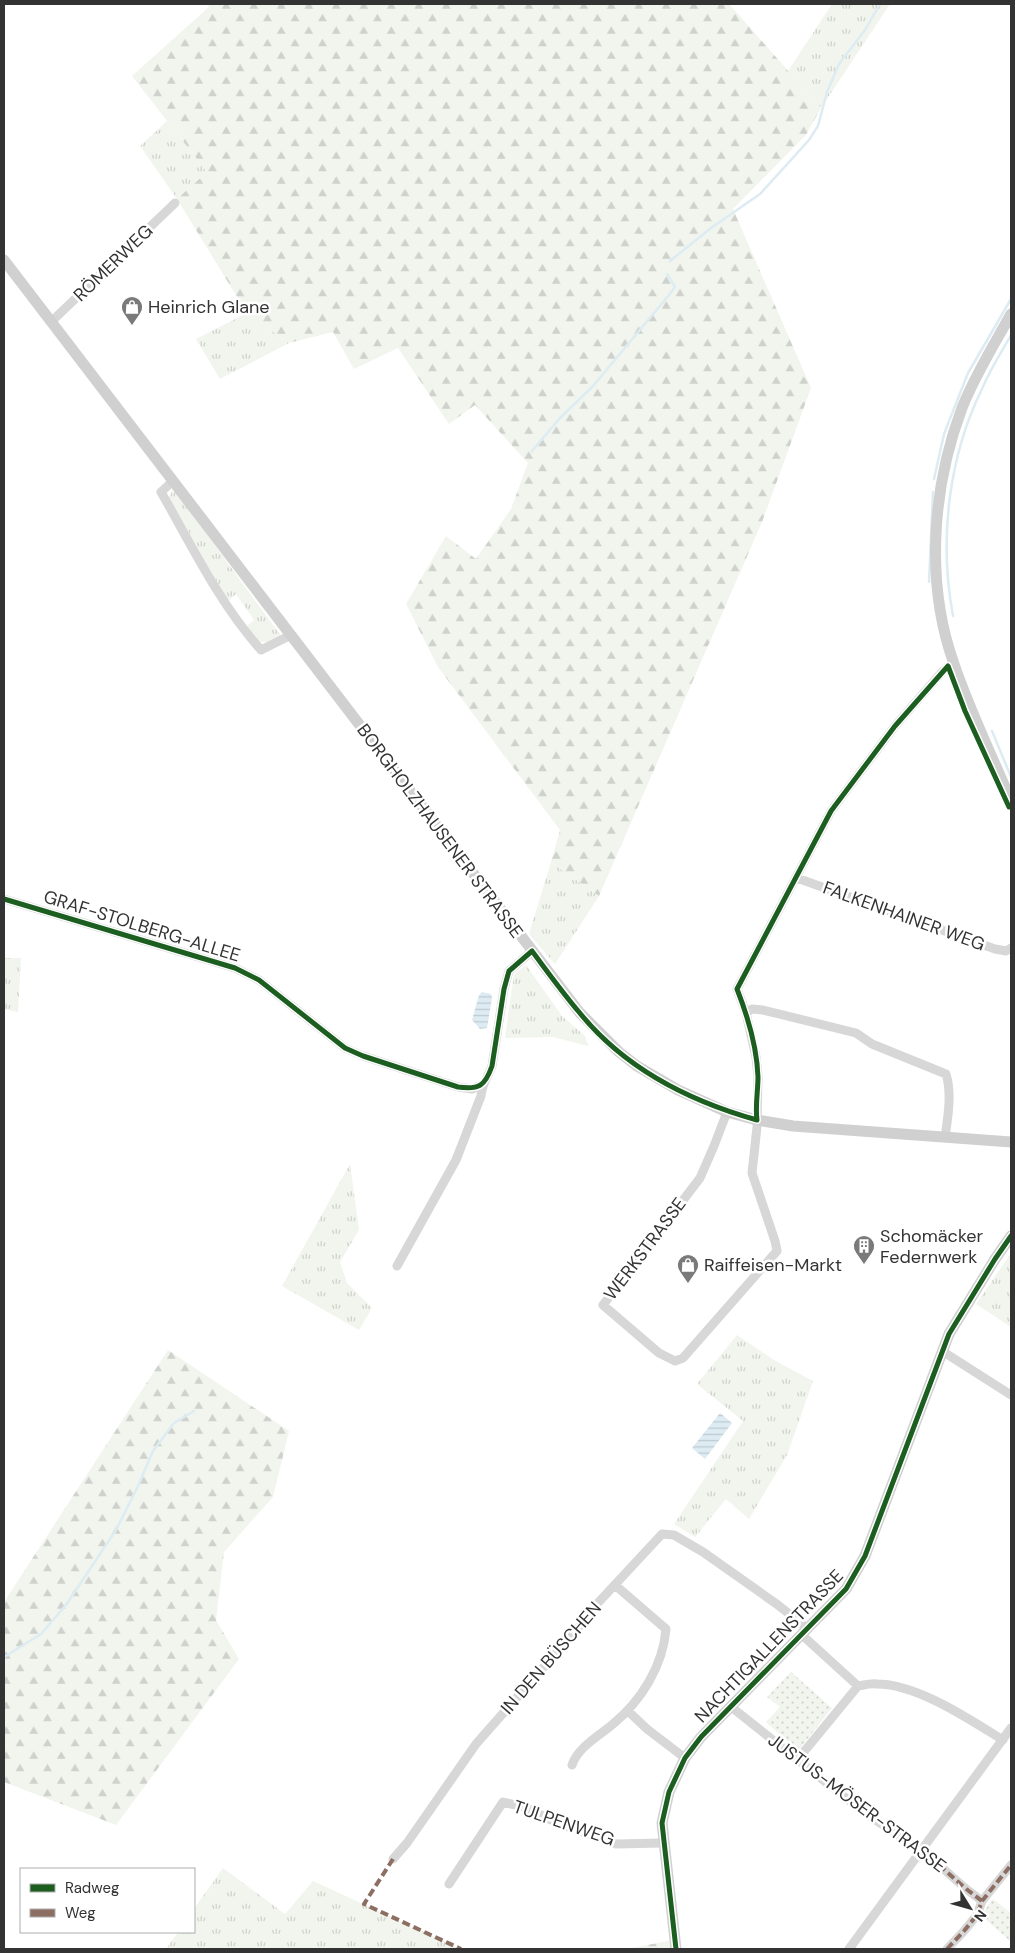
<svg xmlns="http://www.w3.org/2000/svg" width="1015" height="1953" font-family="'DM Sans',sans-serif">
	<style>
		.grass { fill: url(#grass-tufts) }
		.forest { fill: url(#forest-firs) }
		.park { fill: url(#park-dots) }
		.water { fill: url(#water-rules) }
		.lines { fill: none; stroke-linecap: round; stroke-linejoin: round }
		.stream { stroke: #ddebf3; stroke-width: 2.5 }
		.street { stroke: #d7d7d7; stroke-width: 9 }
		.secondary { stroke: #d0d0d0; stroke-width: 11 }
		.quiet { stroke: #8d6e63; stroke-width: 4; stroke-dasharray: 8 4; stroke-linecap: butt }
		.cycleway-casing { stroke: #fff; stroke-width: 8 }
		.cycleway { stroke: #1b5e20; stroke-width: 5 }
		.labels { text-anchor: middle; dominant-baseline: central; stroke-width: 5; stroke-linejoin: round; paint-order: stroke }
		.street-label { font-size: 18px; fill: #333; stroke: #fff }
		.poi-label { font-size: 18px; fill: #333; stroke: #fff; text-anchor: start }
	</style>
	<defs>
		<pattern id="grass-tufts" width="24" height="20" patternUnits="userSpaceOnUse" patternTransform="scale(1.25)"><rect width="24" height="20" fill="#f1f5ed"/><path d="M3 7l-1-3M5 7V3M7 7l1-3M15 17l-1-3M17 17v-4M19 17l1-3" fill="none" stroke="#cfd2cc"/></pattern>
		<pattern id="forest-firs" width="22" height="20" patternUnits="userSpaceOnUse" patternTransform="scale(1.25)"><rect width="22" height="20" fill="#f1f5ed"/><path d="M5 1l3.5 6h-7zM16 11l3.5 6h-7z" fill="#cfd2cc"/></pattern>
		<pattern id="park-dots" width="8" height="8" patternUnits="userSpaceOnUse" patternTransform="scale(1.25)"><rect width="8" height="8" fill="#f1f5ed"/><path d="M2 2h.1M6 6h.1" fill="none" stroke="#cfd2cc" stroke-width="1.8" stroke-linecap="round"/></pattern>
		<pattern id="water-rules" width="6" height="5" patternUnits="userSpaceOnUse" patternTransform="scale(1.25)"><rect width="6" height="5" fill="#ddebf3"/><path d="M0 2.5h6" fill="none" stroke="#becad1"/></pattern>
	</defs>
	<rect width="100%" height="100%" fill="#fff"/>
	<path class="grass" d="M832 4H890L821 108 788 71Z
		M167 121 207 172 177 199 140 146Z
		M247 313 289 343 220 379 196 339Z
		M172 491 176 492 281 636 271 643 258 641 247 626 254 620 236 594 228 601 169 498Z
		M551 862 599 896 555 964 529 934Z
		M4 958H21L18 1012 4 1009Z
		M526 965 562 1016 585 1036 588 1046 553 1037 505 1038 514 974Z
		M350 1164 359 1230 340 1262 347 1283 372 1308 359 1330 282 1286Z
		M1011 1253V1327L976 1304Z
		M737 1335 774 1360 813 1381 787 1455 749 1519 726 1499 695 1537 674 1524 743 1421 697 1384Z
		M223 1868 285 1914 313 1881 461 1949H166L178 1932H194V1909Z"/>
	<path class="forest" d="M207 4H729L821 108 806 135 733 209 811 388 762 522 599 896 551 862 560 830 438 667 406 604 446 536 476 559 511 509 528 463 475 405 449 424 398 348 354 369 333 332 289 343 247 313 177 199 207 172 132 76 209 7Z
		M168 1350 289 1431 273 1497 224 1552 216 1620 239 1659 116 1825 4 1782V1602Z
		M673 1940 674 1949H627Z"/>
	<path class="park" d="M791 1672 832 1708 798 1751 766 1722 780 1707 767 1697Z
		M993 1899 1011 1913V1942L981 1915Z"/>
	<path class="water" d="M482 992 491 994 492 998 487 1028 480 1029 472 1020 479 995Z
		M720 1413 732 1423 705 1459 692 1448Z"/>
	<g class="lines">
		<path class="stream" d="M670 261 711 228 760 194 809 140 818 126 827 92 839 64 865 30 880 4
			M532 451 560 418 593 386 669 295 675 287 667 274
			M934 479 944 434 968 373 1011 299
			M929 582 933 492
			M953 616C939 541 948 458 982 389 990 370 1001 353 1011 335
			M992 731 1011 777
			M4 1657 41 1634 66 1605 116 1530 138 1486 153 1451 174 1423 194 1411"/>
		<path class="street" d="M51 322 175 203
			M173 481 161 492C192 546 219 603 261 650L291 635
			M797 878 995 949 1006 951 1011 948
			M4 899 235 968 259 980 345 1048 363 1056 458 1087 472 1089 482 1085
			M746 1013 752 1009 763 1010 856 1033 872 1044 946 1074C952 1093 948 1117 945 1137
			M727 1112 714 1146 700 1178 603 1305 659 1353 675 1361 683 1358 777 1251 775 1241 752 1173 757 1127 758 1076 756 1057 746 1013 737 989 831 811 895 726 943 671 953 663
			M397 1266 456 1160 481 1096C482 1084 488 1077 492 1066L504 989 509 971 532 951
			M942 1351 1011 1395
			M802 1635 858 1686C864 1685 871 1683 877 1684 917 1684 969 1719 1003 1740
			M730 1706 861 1810 930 1857 965 1888 982 1901
			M628 1711 647 1729 685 1758
			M798 1759 858 1686
			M572 1765C578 1747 599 1736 613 1724 641 1701 663 1666 666 1629L615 1585
			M393 1859 407 1843 476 1744 578 1628 596 1605 662 1534 674 1535 703 1552 778 1605 808 1629
			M449 1884 503 1802 527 1808 557 1823 616 1844 663 1843
			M849 1949 1011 1728
			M947 1949 964 1931 977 1915 982 1901 1011 1865"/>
		<path class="secondary" d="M4 260 580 1013 619 1052 637 1066 678 1090 727 1112 757 1120 793 1126 1011 1142
			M1011 314C994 345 975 375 962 408 932 488 925 583 954 664 970 711 992 756 1011 801
			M676 1949 662 1823 669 1792 685 1758 701 1737 846 1589 865 1556 949 1334 995 1259 1011 1236"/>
		<path class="quiet" d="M930 1857 965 1888 982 1901
			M393 1859 364 1904 461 1949
			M947 1949 964 1931 977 1915 982 1901 1011 1865"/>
		<g class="cycleway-casing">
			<path id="cycleway" d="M4 899 235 968 259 980 345 1048 363 1056 458 1087C479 1090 485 1086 492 1066L504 989 509 971 532 951C547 971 562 992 579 1012 624 1068 689 1101 757 1120 755 1106 758 1091 758 1077 757 1047 748 1017 737 989L831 811 895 726 948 666 965 711 1009 807 1011 806
				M676 1949 662 1823 669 1792 685 1758 701 1737 846 1589 865 1556 949 1334 995 1259 1011 1236"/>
		</g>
		<use href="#cycleway" class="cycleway"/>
	</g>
	<defs>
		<g id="shop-pin" transform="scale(1.125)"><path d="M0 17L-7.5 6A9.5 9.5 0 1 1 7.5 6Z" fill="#7a7a7a" stroke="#fff"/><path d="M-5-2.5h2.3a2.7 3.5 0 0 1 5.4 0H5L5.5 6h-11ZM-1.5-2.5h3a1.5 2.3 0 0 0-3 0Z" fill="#fff"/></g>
		<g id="building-pin" transform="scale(1.125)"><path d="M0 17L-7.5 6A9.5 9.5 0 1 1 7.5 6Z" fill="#7a7a7a" stroke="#fff"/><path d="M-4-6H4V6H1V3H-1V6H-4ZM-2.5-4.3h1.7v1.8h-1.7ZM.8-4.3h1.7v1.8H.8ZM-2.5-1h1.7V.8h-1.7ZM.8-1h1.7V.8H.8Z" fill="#fff"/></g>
	</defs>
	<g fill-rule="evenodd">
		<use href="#shop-pin" x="132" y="307"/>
		<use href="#building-pin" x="864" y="1246"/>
		<use href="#shop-pin" x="688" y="1265"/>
	</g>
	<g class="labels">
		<g class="street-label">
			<text transform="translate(113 263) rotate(-44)">RÖMERWEG</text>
			<text transform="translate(440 831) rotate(53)">BORGHOLZHAUSENER STRASSE</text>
			<text transform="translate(904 916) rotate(20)">FALKENHAINER WEG</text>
			<text transform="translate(142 926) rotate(17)">GRAF-STOLBERG-ALLEE</text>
			<text transform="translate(645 1249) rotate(-53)">WERKSTRASSE</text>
			<text transform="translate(769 1646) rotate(-46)">NACHTIGALLENSTRASSE</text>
			<text transform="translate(551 1658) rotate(-49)">IN DEN BÜSCHEN</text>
			<text transform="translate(857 1803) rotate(37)">JUSTUS-MÖSER-STRASSE</text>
			<text transform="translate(564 1823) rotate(19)">TULPENWEG</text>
		</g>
		<g class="poi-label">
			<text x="148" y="307">Heinrich Glane</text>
			<text x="880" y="1236">Schomäcker<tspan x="880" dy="21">Federnwerk</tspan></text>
			<text x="704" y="1265">Raiffeisen-Markt</text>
		</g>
	</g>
	<rect width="1015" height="1953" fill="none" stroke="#333333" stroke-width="10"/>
	<rect x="20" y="1868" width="175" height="65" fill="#ffffff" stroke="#adadad"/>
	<rect x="30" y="1884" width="25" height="8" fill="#1b5e20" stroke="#adadad"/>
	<text x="65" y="1893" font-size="15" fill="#333333">Radweg</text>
	<rect x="30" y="1909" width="25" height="8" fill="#8d6e63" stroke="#adadad"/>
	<text x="65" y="1918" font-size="15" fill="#333333">Weg</text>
	<g transform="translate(970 1908) rotate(127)" stroke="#ffffff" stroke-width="4" paint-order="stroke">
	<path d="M0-4L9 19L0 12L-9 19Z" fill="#333333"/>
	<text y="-8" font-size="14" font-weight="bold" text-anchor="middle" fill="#333333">N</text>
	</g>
</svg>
